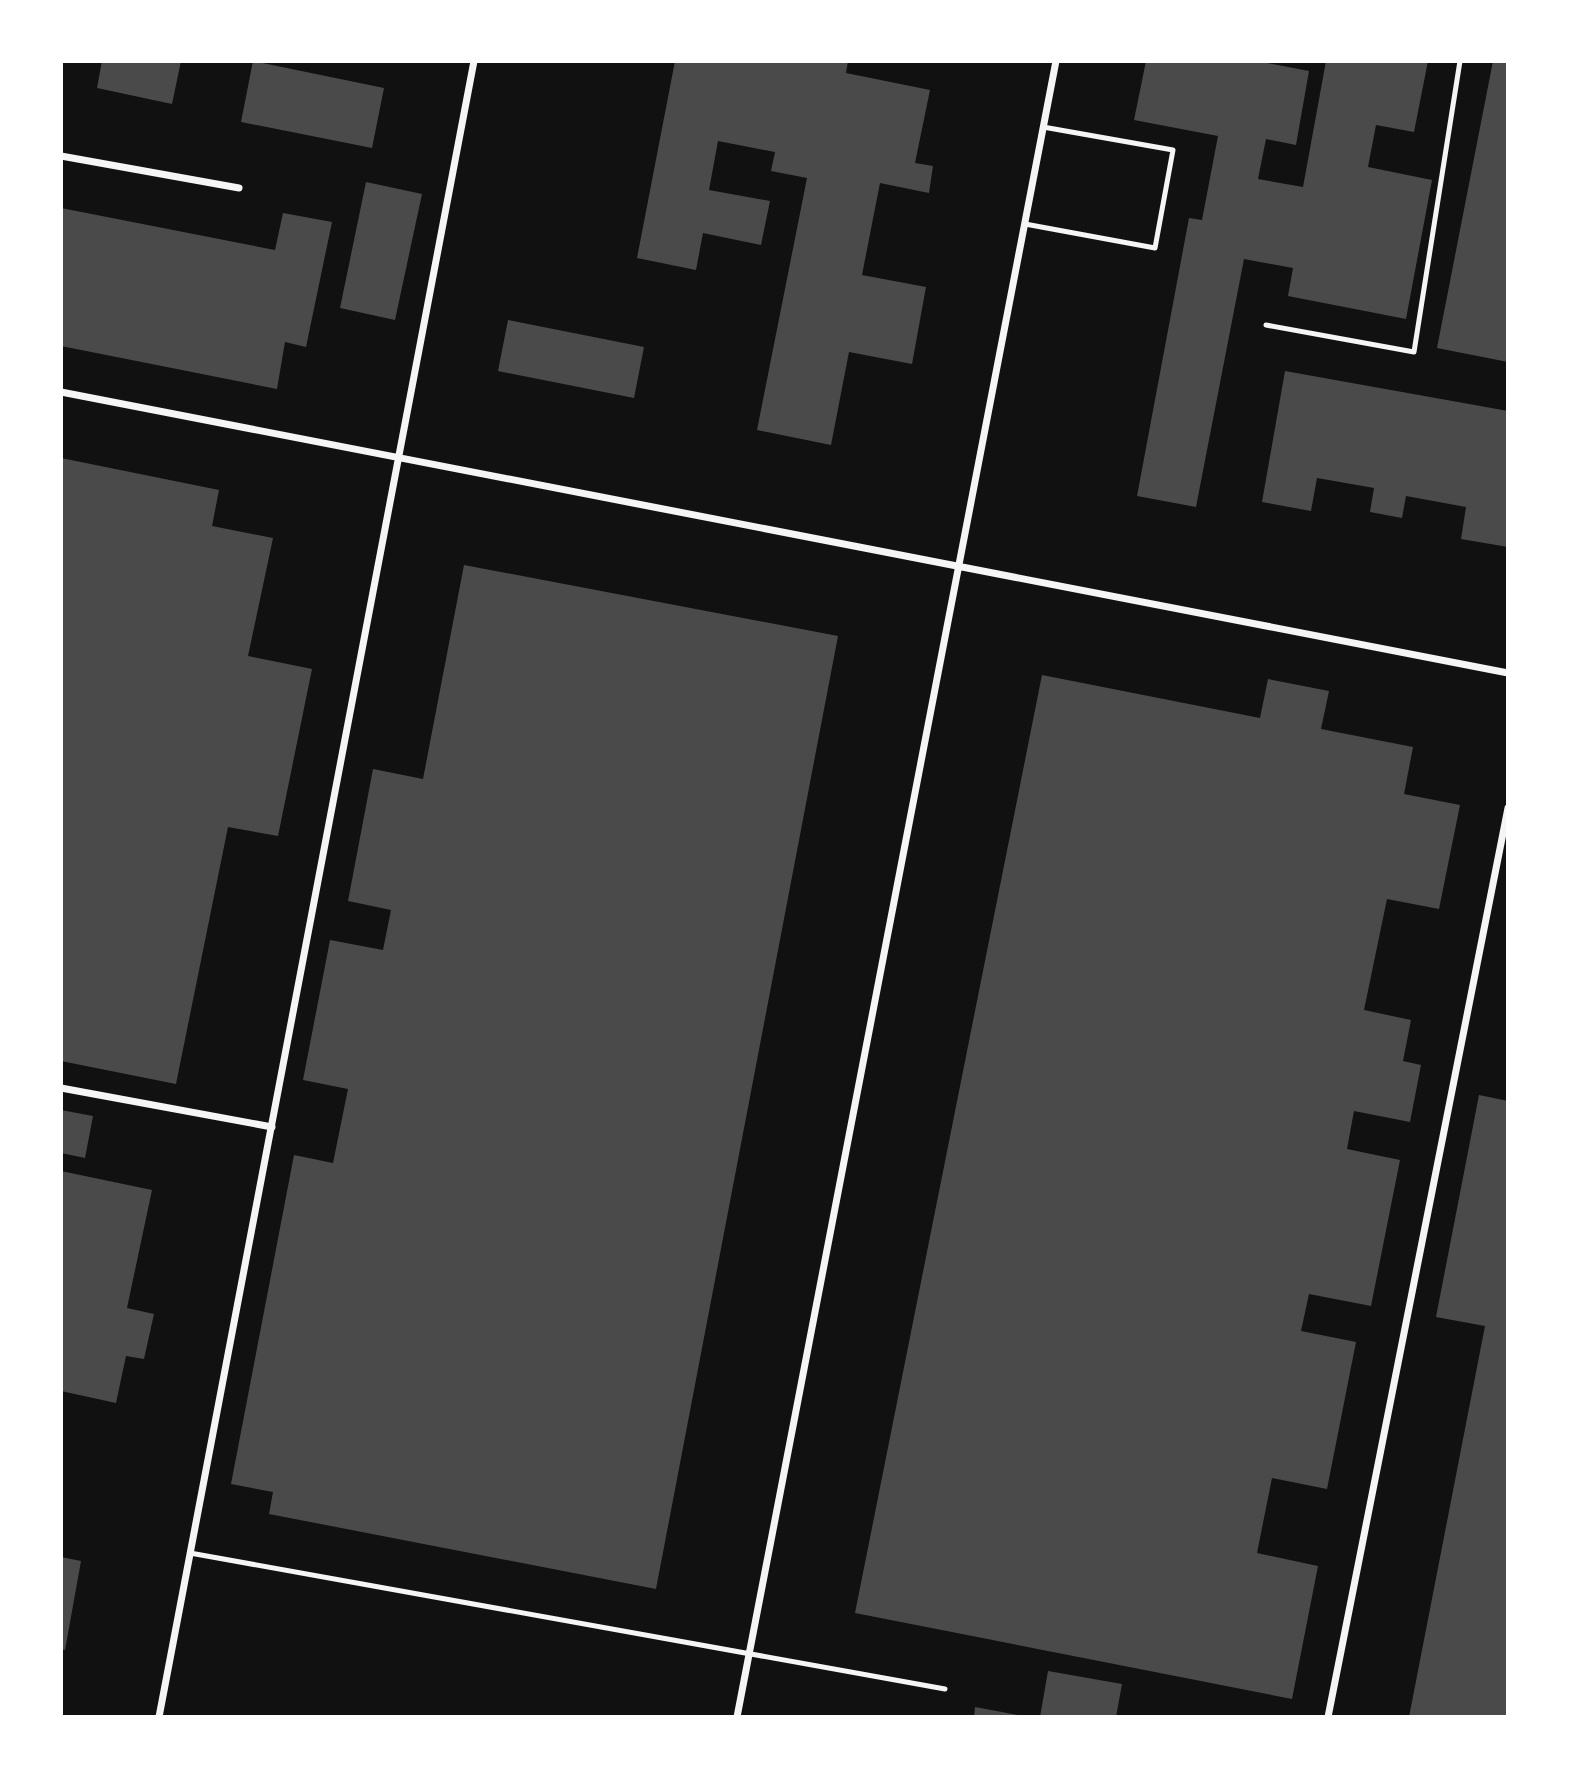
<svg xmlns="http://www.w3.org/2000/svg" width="1569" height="1778" font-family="Figtree,sans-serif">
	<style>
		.building { fill: #4a4a4a }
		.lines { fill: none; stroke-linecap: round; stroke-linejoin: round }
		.service { stroke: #f5f5f5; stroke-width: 5 }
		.minor { stroke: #f5f5f5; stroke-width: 7 }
	</style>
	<rect width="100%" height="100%" fill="#111"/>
	<path class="building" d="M102 61H181L172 104 97 88Z
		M253 61 384 88 372 148 241 122Z
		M675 61H848L846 73 930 90 915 163 933 166 929 193 880 183 862 275 926 287 912 364 849 352 831 445 757 430 807 178 771 171 775 152 718 141 709 190 770 201 761 245 703 233 696 270 637 258Z
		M1146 61H1257L1309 71 1296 145 1266 139 1258 179 1303 187 1326 61H1428L1414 132 1376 125 1368 167 1432 180 1406 319 1288 296 1293 268 1244 259 1196 507 1137 496 1189 218 1202 220 1218 136 1134 120Z
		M1493 61H1508V362L1437 348Z
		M366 182 422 194 395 320 340 308Z
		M61 208 275 250 283 213 332 222 306 347 285 342 277 389 61 346Z
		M508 320 644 347 634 398 498 371Z
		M1285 371 1508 411V547L1461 539 1466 507 1406 496 1402 518 1370 512 1374 488 1317 478 1311 511 1262 502Z
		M61 458 219 490 212 526 273 538 248 656 312 669 278 836 228 827 176 1084 61 1061Z
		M464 565 838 636 656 1589 269 1514 273 1492 231 1484 294 1155 333 1163 348 1089 303 1080 330 940 383 950 391 910 348 901 373 769 423 779Z
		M1042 675 1260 718 1268 679 1329 691 1321 729 1413 747 1404 794 1460 805 1439 909 1387 899 1364 1010 1411 1020 1403 1061 1421 1065 1410 1122 1354 1111 1347 1149 1400 1160 1371 1306 1309 1294 1301 1331 1356 1342 1327 1489 1272 1478 1257 1553 1318 1566 1292 1699 855 1613Z
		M1479 1095 1508 1101V1717H1409L1485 1326 1436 1317Z
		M61 1110 93 1116 85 1158 61 1153Z
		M61 1171 152 1190 127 1308 154 1314 144 1359 126 1356 116 1403 61 1391Z
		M61 1557 81 1561 65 1650 61 1649Z
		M1048 1671 1122 1684 1116 1717H1040Z
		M975 1707 1018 1715V1717H974Z"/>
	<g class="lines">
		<path class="service" d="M1025 224 1155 248 1173 150 1043 127
			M1266 325 1414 352 1460 61
			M190 1553 945 1689"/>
		<path class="minor" d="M61 156 239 188
			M61 392 1508 673
			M61 1088 272 1127
			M159 1717 474 61
			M737 1717 1056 61
			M1328 1717 1508 808"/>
	</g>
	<rect width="1569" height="1778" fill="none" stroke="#ffffff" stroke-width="126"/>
</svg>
